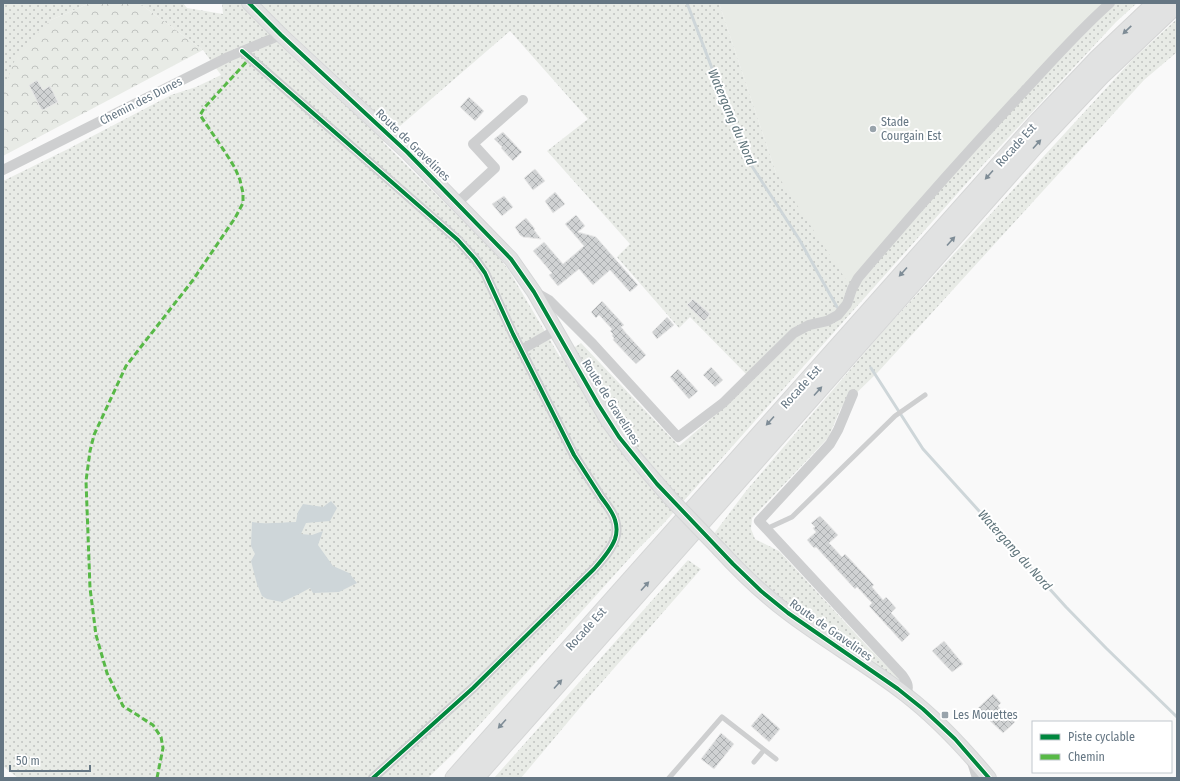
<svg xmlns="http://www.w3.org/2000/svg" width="1180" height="781" font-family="'Fira Sans Condensed',sans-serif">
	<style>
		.grass { fill: url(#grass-dots); fill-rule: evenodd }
		.forest { fill: url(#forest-crowns) }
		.green { fill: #e8ebe6 }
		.water { fill: #ced6d9 }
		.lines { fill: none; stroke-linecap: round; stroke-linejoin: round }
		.stream { stroke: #ced6d9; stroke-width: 3 }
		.building { fill: url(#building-cross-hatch); stroke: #e8e8e8 }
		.secondary-casing { stroke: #d5d6d7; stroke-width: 16 }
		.trunk-casing { stroke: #d5d6d6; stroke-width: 19 }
		.service { stroke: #cecfd0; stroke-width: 5 }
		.minor { stroke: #cecfd0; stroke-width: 10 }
		.secondary { stroke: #e1e2e2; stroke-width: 14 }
		.trunk { stroke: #e1e2e2; stroke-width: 17 }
		.secondary-bridge-casing { stroke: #d5d6d7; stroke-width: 16; stroke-linecap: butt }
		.secondary-bridge { stroke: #e1e2e2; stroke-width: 14 }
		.quiet { stroke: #58b947; stroke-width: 3; stroke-dasharray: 6 3; stroke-linecap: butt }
		.cycleway-casing { stroke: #fff; stroke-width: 6 }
		.cycleway { stroke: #00873e; stroke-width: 4 }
		.oneway { fill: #7e8c96 }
		.poi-dot { fill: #99a4ac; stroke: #fff; stroke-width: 1.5 }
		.labels { text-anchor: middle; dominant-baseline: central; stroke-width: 4; stroke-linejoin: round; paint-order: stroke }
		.street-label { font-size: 12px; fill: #657683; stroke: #fff }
		.poi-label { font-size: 12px; fill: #657683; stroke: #fff; text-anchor: start }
		.water-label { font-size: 13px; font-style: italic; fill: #60757c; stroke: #fff }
	</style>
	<defs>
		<pattern id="grass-dots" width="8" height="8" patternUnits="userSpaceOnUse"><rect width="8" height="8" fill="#e8ebe6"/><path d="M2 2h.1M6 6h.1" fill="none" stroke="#c0c3c0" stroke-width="1.8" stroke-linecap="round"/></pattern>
		<pattern id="forest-crowns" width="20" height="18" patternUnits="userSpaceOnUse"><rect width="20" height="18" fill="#e8ebe6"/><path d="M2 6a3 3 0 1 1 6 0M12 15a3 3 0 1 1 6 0" fill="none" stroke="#c0c3c0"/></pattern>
		<pattern id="building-cross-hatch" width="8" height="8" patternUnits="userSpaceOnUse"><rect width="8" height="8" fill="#d0d2d3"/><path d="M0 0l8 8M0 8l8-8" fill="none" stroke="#acafb1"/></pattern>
	</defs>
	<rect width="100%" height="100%" fill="#f9f9f9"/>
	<path class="grass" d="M3 3H90L51 20 3 91Z
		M139 3H183L187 8 223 14 222 3H719L776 173 1023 85 1105 3H1137L1116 22 981 167 665 522 636 551 456 751 428 778H18L3 766V181L66 150 171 95 196 87 221 75 203 50ZM510 31 588 119 547 151 630 244 617 257 679 328 690 317 751 379 728 404 679 446 581 343 560 357 508 269 493 250 383 142 400 126Z
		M1177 19V52L1144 80 878 372 841 408 828 438 752 518 751 529 755 539 779 551 868 647 897 676 899 681 800 614 758 579 713 535 746 491 886 328 1133 59Z
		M688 560 701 569 588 698 521 778H494Z"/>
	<path class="forest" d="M90 3H139L203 50 3 156V91L17 54 51 20Z"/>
	<path class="green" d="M719 3H1105L1023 85 848 283 776 173Z"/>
	<path class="water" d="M331 501 337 508 330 521 306 523 301 534 312 535 323 531 318 545 333 566 349 573 357 583 339 592 313 593 310 588 299 594 282 602 267 599 262 596 257 584 251 561 255 554 251 546 252 522C268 525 281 522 296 522L298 512 303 504 323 507Z"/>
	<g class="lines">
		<path class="stream" d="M687 3 746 157 799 239 837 307
			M871 368 923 449 1066 607 1106 648 1177 717"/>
	</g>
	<path class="building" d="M37 80 43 90 50 86 58 102 43 110 41 109 29 85Z
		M469 97 484 111 475 121 460 107Z
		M503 132 522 152 513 161 501 148 502 147 494 139Z
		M535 169 545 181 533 190 524 178Z
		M555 192 565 204 553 213 545 201Z
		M504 196 513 207 502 216 492 204Z
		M576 215 585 226 578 232 596 237 638 285 630 292 610 270 593 285 579 269 558 286 549 275 552 273 533 251 544 242 563 264 576 253 584 246 565 224Z
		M526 218 535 229 534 230 541 239 523 237 520 235 515 227Z
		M693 299 710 314 704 321 687 305Z
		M602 301 624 325 621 327 626 333 646 355 636 364 613 340 614 338 612 336 613 334 610 331 612 329 599 315 596 318 591 312Z
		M667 317 674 325 657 339 652 332Z
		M711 367 723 380 715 387 703 375Z
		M678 369 698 391 689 399 670 377Z
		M820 516 838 535 829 543 842 557 845 554 861 571 874 585 872 587 883 600 886 597 896 608 891 613 910 634 902 642 869 606 872 603 857 587 855 589 816 547 814 548 807 540 816 532 813 528 815 527 811 523Z
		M944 641 963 664 952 672 932 651Z
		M993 694 1001 703 998 706 1015 722 1003 733 986 717 984 719 976 710Z
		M762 713 780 729 769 742 751 726Z
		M721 733 734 744 714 769 701 759Z"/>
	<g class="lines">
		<g class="secondary-casing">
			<path id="secondary" d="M249 3 281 35 407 152 511 259 534 292 608 421 632 454 670 498
				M719 549C740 572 763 594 788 613 826 642 868 665 906 695 937 719 964 748 989 778"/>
		</g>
		<g class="trunk-casing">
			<path id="trunk" d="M454 778 1038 121 1096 60 1156 3
				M475 778 1034 147 1102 75 1177 4"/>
		</g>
		<path class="service" d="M766 529 792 517 895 416 925 395
			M754 762 764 750
			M669 778 722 717 776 759"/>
		<path class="minor" d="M242 51 458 240 475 259 485 273 513 334 574 455C583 469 592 483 601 497 606 504 613 512 615 520 617 526 617 533 615 539 611 550 602 560 594 569L473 688 373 778
			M3 170 228 57 281 35
			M457 203 495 168 473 144 523 100
			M535 292 549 300 593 344 678 437 723 403 794 333 809 325 827 321 838 315 847 304 852 289 858 278C909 218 961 159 1015 101 1046 68 1076 33 1110 3
			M521 350 556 330
			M853 394 838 430 830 444 759 521 902 675C907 682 910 686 906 695
			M972 762 977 778"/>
		<use href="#secondary" class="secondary"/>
		<use href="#trunk" class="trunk"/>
		<g class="secondary-bridge-casing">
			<path id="secondary-bridge" d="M670 498 719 549"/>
		</g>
		<use href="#secondary-bridge" class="secondary-bridge"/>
		<path class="quiet" d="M157 778 163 748 161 737 153 725 123 706 107 673 96 635 90 588 86 481 90 451 94 435 126 366 193 280 235 218 243 203V193L240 180 235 168 225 152 200 115 205 107 250 58"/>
		<g class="cycleway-casing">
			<path id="cycleway" d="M249 3 281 35 407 152 511 259 534 292 598 404 619 437 657 484 733 564 761 591 788 613 898 689 923 709 955 739 989 778
				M242 51 458 240 475 259 485 273 513 334 574 455C583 469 592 483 601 497 606 504 613 512 615 520 617 526 617 533 615 539 611 550 602 560 594 569L473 688 373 778"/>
		</g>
		<use href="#cycleway" class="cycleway"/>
	</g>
	<defs><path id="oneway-solid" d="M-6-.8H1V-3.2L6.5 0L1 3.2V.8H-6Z"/></defs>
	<g class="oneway">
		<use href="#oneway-solid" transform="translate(1127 30) rotate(136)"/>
		<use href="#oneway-solid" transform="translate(1037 144) rotate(-48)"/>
		<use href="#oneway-solid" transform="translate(989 175) rotate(132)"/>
		<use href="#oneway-solid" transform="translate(951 241) rotate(-48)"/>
		<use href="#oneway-solid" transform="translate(903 272) rotate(132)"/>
		<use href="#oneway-solid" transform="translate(818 391) rotate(-48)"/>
		<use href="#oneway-solid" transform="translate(770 421) rotate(132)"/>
		<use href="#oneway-solid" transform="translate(645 586) rotate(-48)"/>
		<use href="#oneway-solid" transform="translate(558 684) rotate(-48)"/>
		<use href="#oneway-solid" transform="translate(502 724) rotate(132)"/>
	</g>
	<g class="poi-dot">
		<circle cx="873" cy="129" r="4"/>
		<rect x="941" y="711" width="8" height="8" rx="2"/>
	</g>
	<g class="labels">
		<g class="street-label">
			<text transform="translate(141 101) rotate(-27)">Chemin des Dunes</text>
			<text transform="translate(413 145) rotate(44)">Route de Gravelines</text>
			<text transform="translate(1016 145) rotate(-48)">Rocade Est</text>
			<text transform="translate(801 387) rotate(-48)">Rocade Est</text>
			<text transform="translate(611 402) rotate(58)">Route de Gravelines</text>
			<text transform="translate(586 629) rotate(-48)">Rocade Est</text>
			<text transform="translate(831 630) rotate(35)">Route de Gravelines</text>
		</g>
		<g class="poi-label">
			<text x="881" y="122">Stade<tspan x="881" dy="14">Courgain Est</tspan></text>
			<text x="953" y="715">Les Mouettes</text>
		</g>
		<g class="water-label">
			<text transform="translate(732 117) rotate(67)">Watergang du Nord</text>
			<text transform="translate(1015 550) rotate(48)">Watergang du Nord</text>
		</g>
	</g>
	<rect width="1180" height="781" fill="none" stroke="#657683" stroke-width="8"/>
	<rect x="1032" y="721" width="140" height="52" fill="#ffffff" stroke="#c1c8cd"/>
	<rect x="1040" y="734" width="20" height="6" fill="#00873e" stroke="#c1c8cd"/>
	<text x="1068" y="741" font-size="12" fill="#657683">Piste cyclable</text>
	<rect x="1040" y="754" width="20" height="6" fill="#58b947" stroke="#c1c8cd"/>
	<text x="1068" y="761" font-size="12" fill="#657683">Chemin</text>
	<path d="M10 765v6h80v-6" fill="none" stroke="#657683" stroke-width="2"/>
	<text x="16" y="765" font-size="12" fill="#657683" stroke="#ffffff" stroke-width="3" paint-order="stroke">50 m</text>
</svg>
